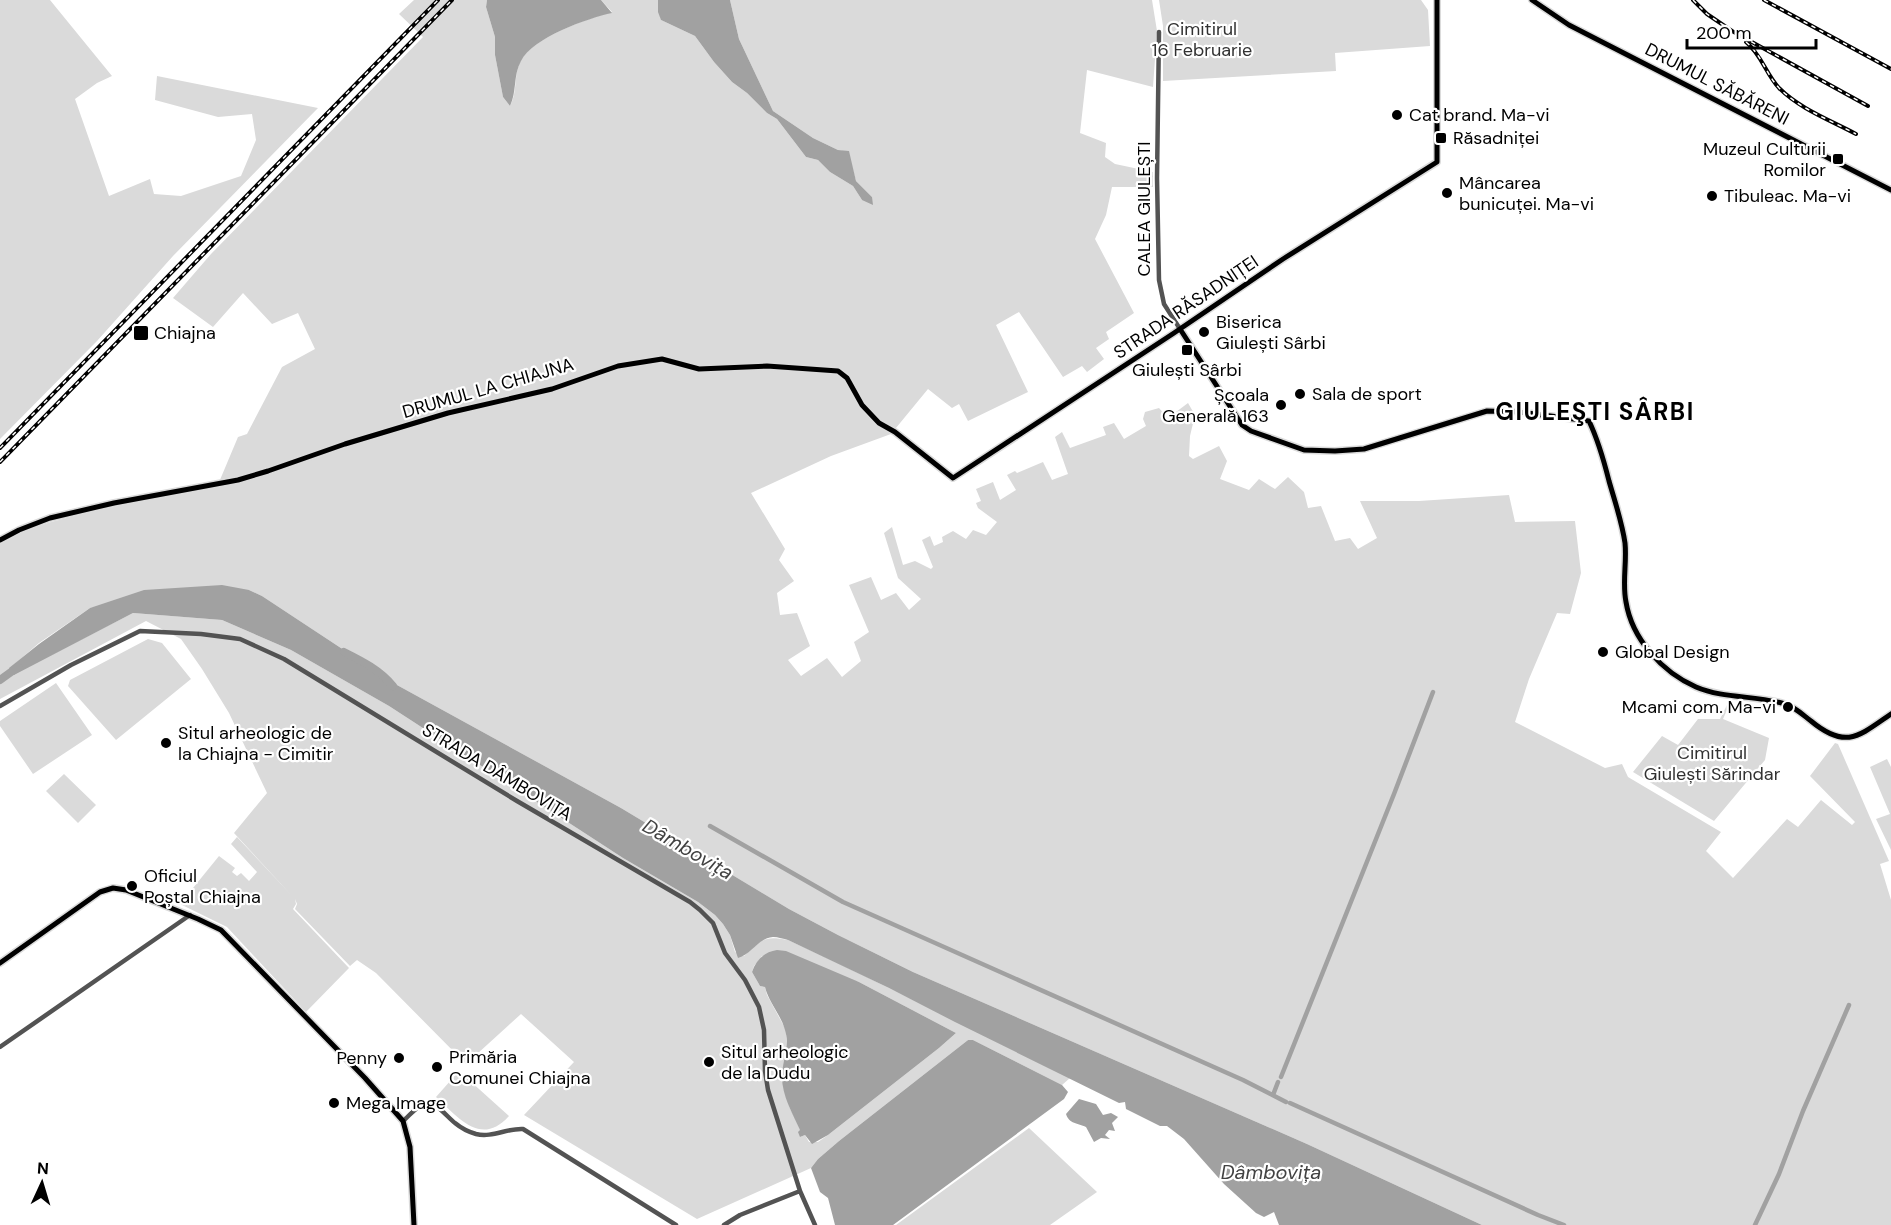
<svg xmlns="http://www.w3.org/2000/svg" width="1891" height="1225" font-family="'DM Sans',sans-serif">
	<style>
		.green { fill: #dadada; fill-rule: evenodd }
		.water { fill: #a1a1a1 }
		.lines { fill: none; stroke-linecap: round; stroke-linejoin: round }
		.canal { stroke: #a1a1a1; stroke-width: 4.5 }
		.river { stroke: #a1a1a1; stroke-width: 8 }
		.major-casing { stroke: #dbdbdb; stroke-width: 8 }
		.minor { stroke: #535353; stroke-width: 4.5 }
		.major { stroke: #000; stroke-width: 5 }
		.rail-casing { stroke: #000; stroke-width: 4 }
		.rail { stroke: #fff; stroke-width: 1.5; stroke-dasharray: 4.5; stroke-linecap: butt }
		.poi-dot { fill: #000; stroke: #fff; stroke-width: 2 }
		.labels { text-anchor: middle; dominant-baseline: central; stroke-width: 4.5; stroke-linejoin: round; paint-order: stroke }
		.park-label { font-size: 18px; fill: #313131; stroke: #fff }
		.street-label { font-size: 18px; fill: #000; stroke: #fff }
		.poi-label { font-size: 18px; fill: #000; stroke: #fff; text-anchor: start }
		.water-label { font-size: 20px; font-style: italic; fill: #424242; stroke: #fff }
		.district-label { font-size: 24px; font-weight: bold; letter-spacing: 1.5px; fill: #000; stroke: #fff }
	</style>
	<rect width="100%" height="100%" fill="#fff"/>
	<path class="green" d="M0 0H50L112 76 97 83 75 99 109 196 150 179 154 194 181 196 241 176 256 140 252 114 218 117 155 100 157 76 318 108 173 256 97 341 0 439Z
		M414 0H487L486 7 495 37V55L503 97 510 106C518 92 513 75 521 60 533 38 588 18 612 12L601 0H658L661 20 695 36 714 62 732 82 747 93 767 113 777 119 806 157 818 160 830 172 853 186 862 200 872 197 856 181 848 152 838 150 813 138 773 111 739 39 730 0H1152L1157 31 1153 87 1087 70 1080 133 1106 143 1105 157 1115 164 1153 172V187H1112L1106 215 1095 239 1134 313 1106 332 1109 339 1096 348 1104 359 1087 372 1082 366 1063 377 1019 312 996 325 1028 392 968 421 959 404 952 408 928 389 891 434 831 456 751 493 785 549 779 560 794 581 777 593 780 615 797 613 810 646 788 660 801 676 827 658 842 677 861 661 854 642 869 632 849 585 871 577 881 600 896 593 909 610 921 599 898 578 884 533 892 527 903 565 915 561 931 569 933 567 922 540 930 536 934 546 943 542 942 537 953 531 966 539 973 530 986 535 997 522 978 508 976 503 981 501 976 489 993 482 1000 500 1016 490 1007 475 1015 471 1017 473 1043 462 1052 480 1068 474 1055 437 1062 432 1070 448 1106 435 1103 427 1114 423 1124 439 1146 426 1143 419 1145 412 1159 408 1168 418 1188 403 1195 415 1190 436 1189 456 1193 459 1219 446 1227 461 1220 479 1249 490 1259 479 1275 489 1288 477 1304 492 1308 508 1321 506 1335 541 1350 538 1358 549 1377 538 1360 501H1419L1509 495 1515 522 1575 521 1581 573 1570 614 1557 613 1529 679 1515 722 1605 768 1622 764 1628 777 1721 832 1706 851 1733 878 1787 819 1798 827 1821 800 1852 825 1855 822 1810 776 1835 743 1838 744 1889 861 1880 864 1891 900V1225H1482L1307 1144 913 972 838 935 789 909 621 808 397 685 262 596 249 590 90 608 39 643 10 668 14 674 133 613 222 620 291 650 389 706 623 858 698 902 715 915 723 924 730 935 735 952 744 956C762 940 763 935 788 940 883 983 976 1032 1070 1078L1062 1085 973 1040H968L839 1141 818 1159 811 1168 697 1219 524 1115 574 1062 521 1014 466 1064 376 973 357 960 350 966 295 909 297 904 295 899 296 904 293 909 349 968 306 1012 227 927 180 904 219 856 235 868 232 872 237 876 241 873 249 881 257 872 231 844 237 837 294 898 234 833 267 793 229 713 202 669 181 639 146 621 0 699V544C24 528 54 521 82 514 127 503 172 495 217 487L238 437 247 434 282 367 315 349 298 313 272 324 243 293 213 327 173 298 211 254 423 37 399 14ZM762 956 859 982 956 1033 939 1048 828 1135 818 1142H809L805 1135 800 1137 801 1131 789 1106 782 1076 786 1054V1030L767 995 765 987 760 986 752 972 754 966Z
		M1159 0H1421L1428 10 1430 46 1335 53 1336 71 1163 81V26Z
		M148 639 162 643 191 679 116 740 68 686 70 680Z
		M56 683 92 735 33 774 0 726V721Z
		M1728 703H1730L1723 719 1769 738 1765 760 1714 821 1633 772 1662 736 1678 745 1698 719H1720Z
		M1887 759 1891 767V850L1876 819 1890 814 1870 767Z
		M64 774 96 805 78 823 46 791Z
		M459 1071 509 1116C481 1147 459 1118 436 1097Z
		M1029 1128 1097 1192 1050 1225H896Z"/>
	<path class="water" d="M487 0H601L612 13C588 18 532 38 521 61 513 75 517 92 510 106L503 97 495 55V37L486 7Z
		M658 0H730L739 39 773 111 813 138 838 150 849 151 856 181 872 197 873 205 862 200 853 186 830 172 818 160 806 157 777 119 767 113 747 93 732 82 714 62 695 36 661 20 658 12Z
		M222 585 249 590 262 596 397 685 621 808 789 909 838 935 913 972 1307 1144 1482 1225H1279L1274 1212 1264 1217 1256 1213 1224 1184 1184 1139 1167 1126H1160L1126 1109 1125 1102 1119 1103 955 1022 889 988 788 940C784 939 778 937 773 937 758 938 752 954 738 958L730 935 723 924 715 915 698 902 623 858 389 706 291 650 222 620 133 613 14 675 9 668 39 644 90 608 144 590Z
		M777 950 786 951 859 982 956 1033 939 1048 828 1135 812 1144 805 1135 800 1137 798 1132 800 1130C793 1114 782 1096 782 1077 782 1062 790 1045 785 1030 781 1015 769 1003 765 987L760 986 752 972C756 960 764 952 777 950Z
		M968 1040H973L1062 1085 1068 1092 1064 1099 893 1225H835L828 1198 820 1192 811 1168 818 1159 839 1141Z
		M1079 1099 1096 1104 1103 1115 1111 1113 1118 1117 1112 1123 1115 1131 1109 1130 1105 1135 1110 1139 1101 1138 1094 1142 1086 1127C1078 1123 1069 1124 1066 1114Z"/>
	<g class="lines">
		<path class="canal" d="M710 826 843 902 1243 1080 1286 1102
			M1281 1077 1394 794 1433 692
			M1273 1095 1278 1082
			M1290 1103 1538 1215 1564 1225
			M1755 1225 1779 1174 1803 1111 1849 1005"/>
		<path class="river" d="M344 652C362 661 380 670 393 686
			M0 680 18 667"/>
		<g class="major-casing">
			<path id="major" d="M1532 0 1569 25 1891 190
				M1180 329 1242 425 1251 431 1304 450 1335 451 1364 449 1487 411 1519 412 1589 421C1598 440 1604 461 1609 481 1615 502 1622 522 1625 543 1627 563 1622 583 1626 602 1632 639 1662 672 1696 687 1724 699 1756 695 1785 704 1795 707 1803 715 1811 721 1846 750 1859 736 1891 714
				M0 540 19 530 50 518 114 503 238 480 268 471 345 444 448 413 552 389 618 366 662 359 699 369 767 366 838 371 847 378 862 405 879 423 895 432 953 478 1174 333 1283 259 1437 162V0
				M0 963 100 892 113 888 126 890 198 919 221 930 365 1078 403 1121 410 1147 414 1225"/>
		</g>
		<path class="minor" d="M1159 32 1157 178 1159 280 1164 304 1180 329
			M0 706 71 665 140 631 201 634 240 639 284 659 517 801 690 902 700 910 713 923 725 953 745 980 759 1007 764 1030 765 1071 768 1090 800 1191 815 1225
			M0 1047 190 915
			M403 1121C409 1116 418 1105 425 1103 435 1100 448 1118 455 1123 461 1128 469 1132 476 1134 492 1138 507 1128 523 1129L676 1225
			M724 1225 740 1215 800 1191"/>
		<use href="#major" class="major"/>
		<g class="rail-casing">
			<path id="rail" d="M1693 0 1707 14 1732 31 1868 106
				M1764 0 1891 69
				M1746 42C1761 54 1766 74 1779 88 1800 109 1830 120 1856 134
				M0 448 438 0
				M0 462 452 0"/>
		</g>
		<use href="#rail" class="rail"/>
	</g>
	<g class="poi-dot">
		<circle cx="1397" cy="115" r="6"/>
		<rect x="1435" y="132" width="12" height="12" rx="3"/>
		<rect x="1832" y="153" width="12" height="12" rx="3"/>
		<circle cx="1447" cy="193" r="6"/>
		<circle cx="1712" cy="196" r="6"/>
		<circle cx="1204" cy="332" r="6"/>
		<rect x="133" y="325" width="16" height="16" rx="3"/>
		<rect x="1181" y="344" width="12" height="12" rx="3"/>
		<circle cx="1300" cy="394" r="6"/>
		<circle cx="1281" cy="405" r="6"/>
		<circle cx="1603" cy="652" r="6"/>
		<circle cx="1788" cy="707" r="6"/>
		<circle cx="166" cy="743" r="6"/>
		<circle cx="132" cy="886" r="6"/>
		<circle cx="399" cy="1058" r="6"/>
		<circle cx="709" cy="1062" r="6"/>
		<circle cx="437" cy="1067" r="6"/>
		<circle cx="334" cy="1103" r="6"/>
	</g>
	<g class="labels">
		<g class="park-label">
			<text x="1202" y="29">Cimitirul<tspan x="1202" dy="21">16 Februarie</tspan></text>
			<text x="1712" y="753">Cimitirul<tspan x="1712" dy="21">Giulești Sărindar</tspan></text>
		</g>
		<g class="street-label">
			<text transform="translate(1717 84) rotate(27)">DRUMUL SĂBĂRENI</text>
			<text transform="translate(1144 209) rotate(-90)">CALEA GIULEȘTI</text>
			<text transform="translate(1186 307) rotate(-34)">STRADA RĂSADNIȚEI</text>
			<text transform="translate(488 388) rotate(-16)">DRUMUL LA CHIAJNA</text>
			<text transform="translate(497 772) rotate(31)">STRADA DÂMBOVIȚA</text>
		</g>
		<g class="poi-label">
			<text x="1409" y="115">Cat brand. Ma-vi</text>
			<text x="1453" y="138">Răsadniței</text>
			<text x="1826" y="149" text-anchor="end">Muzeul Culturii<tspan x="1826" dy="21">Romilor</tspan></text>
			<text x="1459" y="183">Mâncarea<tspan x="1459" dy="21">bunicuței. Ma-vi</tspan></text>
			<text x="1724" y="196">Tibuleac. Ma-vi</text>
			<text x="1216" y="322">Biserica<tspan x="1216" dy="21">Giulești Sârbi</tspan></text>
			<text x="154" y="333">Chiajna</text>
			<text x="1187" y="370" text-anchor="middle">Giulești Sârbi</text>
			<text x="1312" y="394">Sala de sport</text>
			<text x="1269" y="395" text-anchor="end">Școala<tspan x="1269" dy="21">Generală 163</tspan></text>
			<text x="1615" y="652">Global Design</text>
			<text x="1776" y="707" text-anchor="end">Mcami com. Ma-vi</text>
			<text x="178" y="733">Situl arheologic de<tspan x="178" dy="21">la Chiajna - Cimitir</tspan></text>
			<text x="144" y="876">Oficiul<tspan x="144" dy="21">Poștal Chiajna</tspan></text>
			<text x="721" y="1052">Situl arheologic<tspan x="721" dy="21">de la Dudu</tspan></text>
			<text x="449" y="1057">Primăria<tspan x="449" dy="21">Comunei Chiajna</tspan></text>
			<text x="387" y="1058" text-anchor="end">Penny</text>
			<text x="346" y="1103">Mega Image</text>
		</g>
		<g class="water-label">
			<text transform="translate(688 849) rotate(30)">Dâmbovița</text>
			<text x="1271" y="1172">Dâmbovița</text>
		</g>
		<g class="district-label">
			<text x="1595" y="411">GIULEŞTI SÂRBI</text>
		</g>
	</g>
	<g transform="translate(42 1183) rotate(4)" stroke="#ffffff" stroke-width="4.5" paint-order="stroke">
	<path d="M0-4.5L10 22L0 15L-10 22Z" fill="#000000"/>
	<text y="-9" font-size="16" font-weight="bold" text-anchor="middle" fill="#000000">N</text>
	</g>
	<path d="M1687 39v9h129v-9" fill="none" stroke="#000000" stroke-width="3"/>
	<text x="1696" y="39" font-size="18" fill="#000000" stroke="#ffffff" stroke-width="4.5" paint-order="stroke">200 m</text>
</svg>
